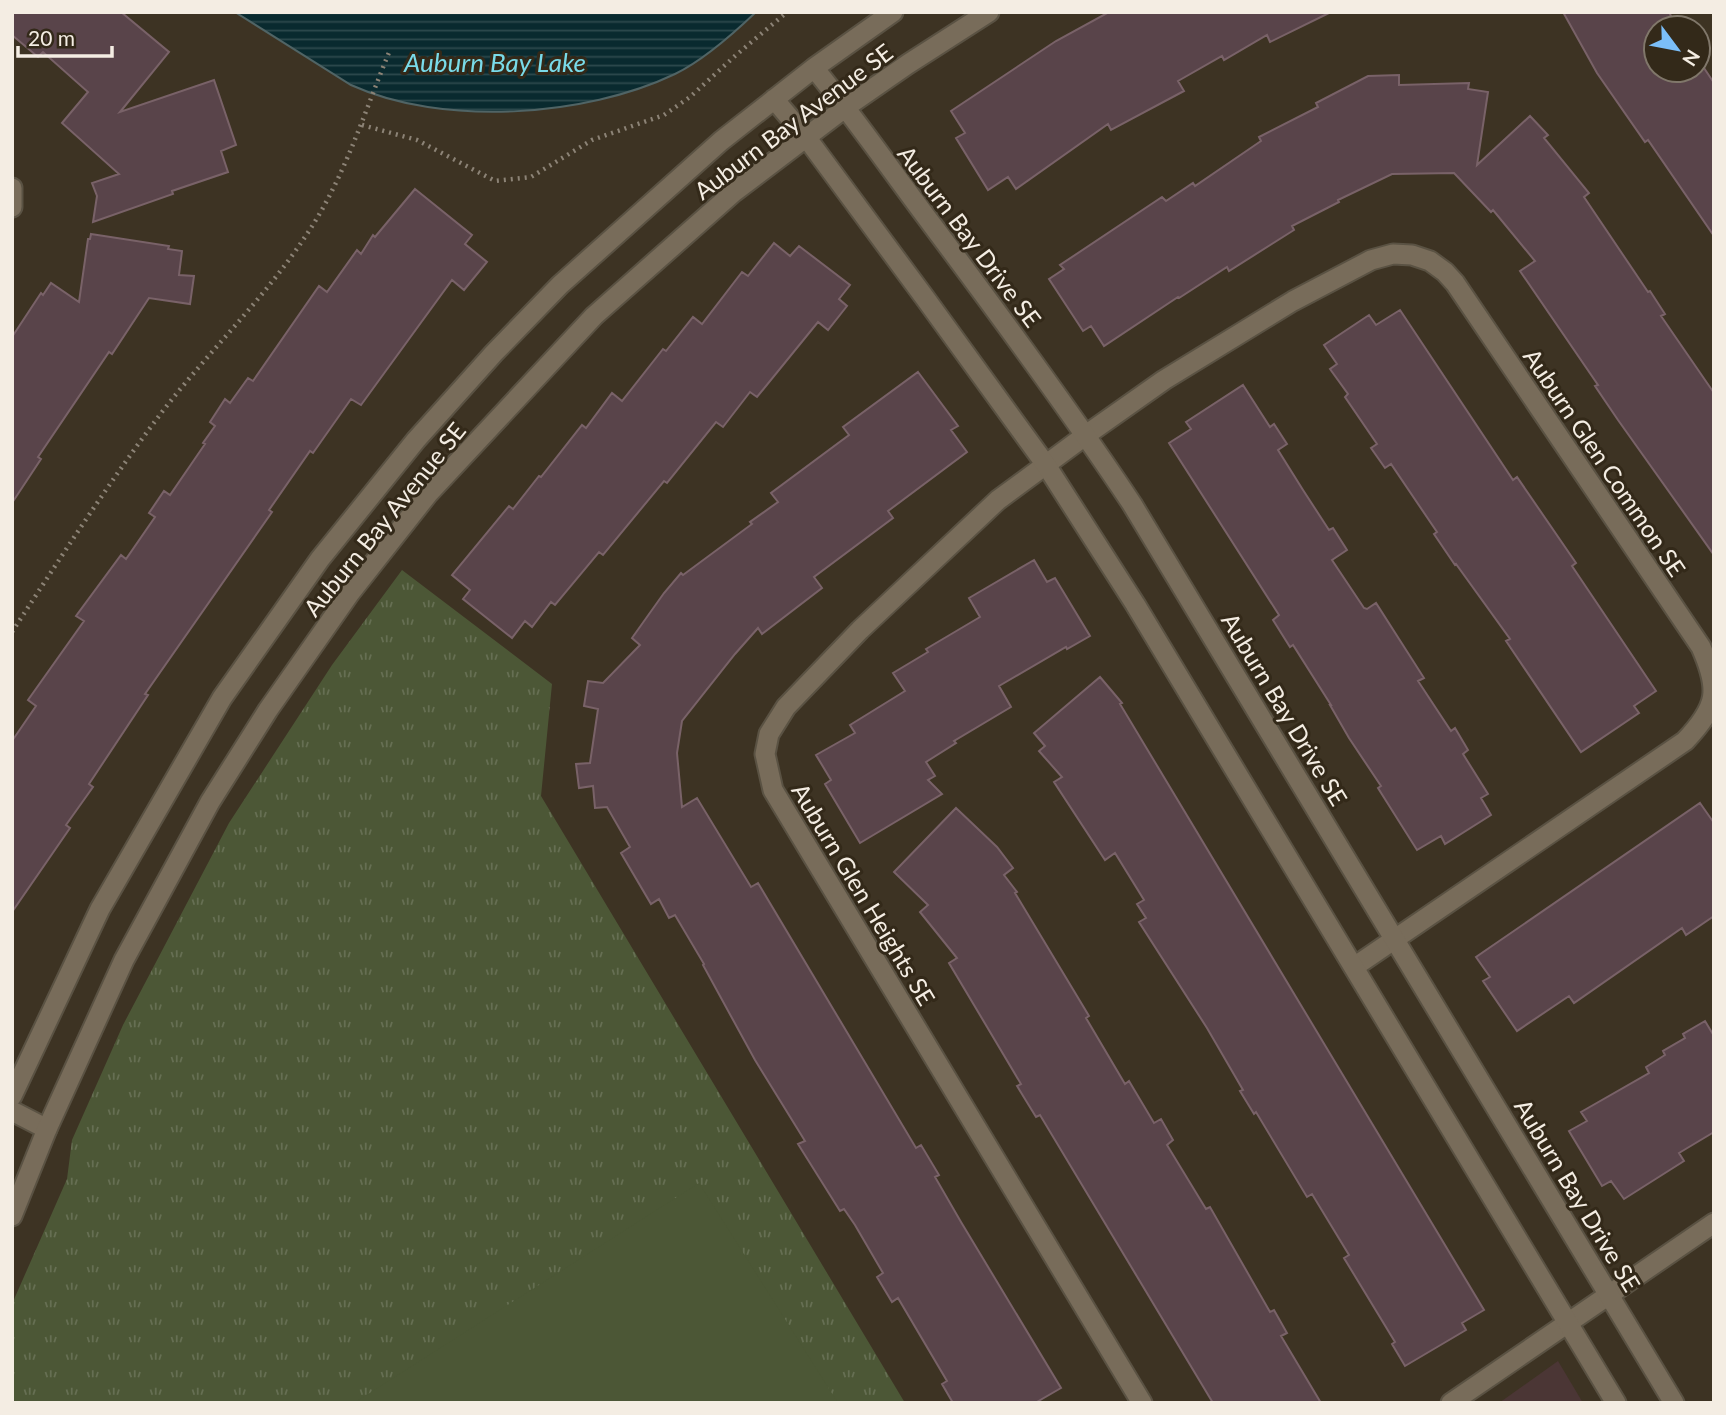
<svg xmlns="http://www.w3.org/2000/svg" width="1726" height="1415" font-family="Lato,sans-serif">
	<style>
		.education { fill: #4b3635 }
		.park { fill: url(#park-tufts) }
		.pitch { fill: #4c5736 }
		.water { fill: url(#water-rules); stroke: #506465; stroke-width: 2 }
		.building { fill: #59444a; stroke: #796268; stroke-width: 2 }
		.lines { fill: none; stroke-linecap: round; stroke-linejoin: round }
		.minor-casing { stroke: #5a5243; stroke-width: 23 }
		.tertiary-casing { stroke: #5a5243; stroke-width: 23 }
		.path { stroke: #8c8376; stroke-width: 4.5; stroke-dasharray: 2 5; stroke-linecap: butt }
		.minor { stroke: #786c5a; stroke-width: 19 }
		.tertiary { stroke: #786c5a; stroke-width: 19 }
		.labels { text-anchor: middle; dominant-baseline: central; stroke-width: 6; stroke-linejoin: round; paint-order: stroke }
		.street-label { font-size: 24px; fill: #f4ede3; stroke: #332919 }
		.water-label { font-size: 26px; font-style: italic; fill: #79dbe9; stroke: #332919 }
	</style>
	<defs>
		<pattern id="park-tufts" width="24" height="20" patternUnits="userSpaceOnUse" patternTransform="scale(1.75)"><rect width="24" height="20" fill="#4c5736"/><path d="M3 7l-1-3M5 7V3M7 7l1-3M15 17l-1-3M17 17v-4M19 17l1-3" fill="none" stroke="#666f53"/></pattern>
		<pattern id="water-rules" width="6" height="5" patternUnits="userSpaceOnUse" patternTransform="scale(1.75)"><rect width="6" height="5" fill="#092a2f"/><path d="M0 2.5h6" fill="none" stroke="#2d494d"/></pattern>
	</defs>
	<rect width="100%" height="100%" fill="#3d3323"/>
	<path class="education" d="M1558 1361 1583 1403H1499Z"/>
	<path class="park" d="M402 570 552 684 541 796 905 1403H12V1304L67 1179 72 1140 123 1025 229 823 332 665Z"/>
	<path class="pitch" d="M699 1183 838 1403H354Z"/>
	<path class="water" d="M235 12H756C733 34 704 60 675 74 585 117 443 127 351 85Z"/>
	<path class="building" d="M12 12H121L169 52 120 112 214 80 236 145 221 151 228 172 172 191 173 194 93 222 97 196 92 183 119 174 62 123 88 92 43 52 38 57 12 35Z
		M1109 12H1331L1270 42 1267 35 1224 60 1222 56 1178 81 1184 91 1111 130 1108 124 1016 189 1008 177 988 190 956 138 965 133 951 111 1056 41Z
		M1563 12H1669L1677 28H1656V70H1698V59L1714 83V236L1648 140 1645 142 1597 73Z
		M1399 75V85L1469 83 1468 89 1488 92 1477 165 1530 116 1548 135 1544 138 1589 193 1584 197 1648 292 1650 291 1665 314 1661 316 1714 393V555L1618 420 1595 386 1598 385 1520 271 1535 261 1493 210 1491 212 1454 173 1392 174 1338 200 1339 202 1292 226 1294 230 1229 271 1227 267 1179 298 1178 297 1104 346 1091 326 1083 331 1049 279 1064 269 1060 265 1162 197 1166 201 1193 183 1195 186 1261 141 1259 137 1318 107 1316 103 1368 76Z
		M415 189 472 235 465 244 487 262 464 290 452 280 361 405 351 399 313 453 310 451 269 510 272 512 145 694 148 695 89 784 93 787 66 825 70 828 12 912V741L36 706 28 700 84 621 76 616 121 555 126 559 155 517 149 513 164 491 170 495 205 444 203 443 215 426 210 422 225 399 230 403 248 378 253 381 319 286 327 292 357 250 361 254 373 235 375 237Z
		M91 234 169 246 168 249 182 251 179 275 194 276 190 304 149 298 112 354 109 352 38 457 41 459 12 503V337L41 293 43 295 51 283 79 302 88 239H90Z
		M774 243 790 256 799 246 850 285 839 299 847 306 828 330 818 322 757 397 750 392 723 427 716 422 667 483 664 481 603 555 599 552 555 605 551 602 532 627 525 621 512 638 463 599 470 590 452 575 509 506 513 509 539 476 541 477 582 425 586 428 612 393 622 401 663 349 666 351 693 317 702 324 742 272 748 276Z
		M1400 310 1513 480 1517 477 1576 563 1572 566 1656 691 1634 706 1639 713 1581 752 1506 641 1510 639 1456 564 1455 565 1434 534 1437 532 1391 464 1385 468 1371 448 1377 444 1345 397 1348 394 1330 369 1337 364 1324 345 1369 315 1376 325Z
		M918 372 958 426 951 430 967 452 888 511 893 518 814 577 822 588 762 634 758 628 735 654 682 721 677 753 682 807 697 798 751 887 758 883 916 1148 921 1145 939 1175 935 1177 961 1222 1061 1388 1035 1403H953L942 1384 947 1381 898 1298 892 1302 877 1277 883 1273 855 1225 844 1209 840 1211 798 1144 805 1141 755 1060 703 965 704 964 675 915 669 918 659 899 651 904 621 853 630 847 607 807 595 808 593 786 579 788 576 764 590 763 598 709 584 706 588 681 603 683 640 645 632 638 664 593 681 573 683 575 752 524 750 522 778 502 771 493 849 435 843 427Z
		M1243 385 1270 427 1274 424 1287 444 1278 450 1303 490 1329 530 1333 528 1347 550 1332 560 1364 608 1367 609 1376 603 1424 678 1418 681 1451 731 1455 728 1468 750 1463 754 1488 794 1481 798 1491 815 1445 844 1441 836 1417 850 1378 788 1381 786 1349 738 1330 705H1331L1293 645 1290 647 1273 620 1279 615 1169 443 1191 429 1186 422Z
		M1034 560 1047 582 1055 578 1090 636 1067 649 1066 647 999 686 1011 707 954 741 956 743 926 762 935 776 928 780 942 794 860 843 825 784 831 780 816 755 855 733 850 725 905 691 893 673 928 652 926 649 980 617 969 598Z
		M1100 677 1122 703 1120 704 1484 1310 1462 1323 1466 1330 1405 1366 1392 1344 1395 1342 1344 1258 1349 1255 1312 1194 1307 1197 1256 1112 1254 1114 1240 1091 1243 1090 1207 1028 1139 922 1146 918 1137 904 1144 900 1115 853 1105 860 1054 782 1062 777 1039 751 1045 746 1034 733Z
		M1700 803 1714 823V916L1686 935 1682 928 1574 1003 1569 996 1517 1031 1483 981 1490 977 1476 957Z
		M956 808 997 847 1013 868 1004 875 1017 892 1015 893 1089 1016 1086 1018 1125 1084 1129 1081 1154 1123 1161 1119 1173 1140 1167 1145 1206 1209 1210 1207 1270 1312 1274 1310 1287 1333 1281 1336 1321 1403H1213L1040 1115 1036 1117 1017 1086 1021 1084 949 963 957 958 920 912 928 905 894 872Z
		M1705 1021 1714 1036V1132L1679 1153 1684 1161 1624 1199 1611 1181 1602 1186 1569 1131 1587 1121 1581 1112 1649 1073 1646 1067 1665 1055 1663 1051 1685 1038 1683 1034Z"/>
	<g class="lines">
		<g class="minor-casing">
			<path id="minor" d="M12 188V207
				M12 1111 47 1129
				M1142 1403 773 790 765 754 769 734 786 707 860 630 998 500 1086 435 1164 380 1293 301 1371 260 1393 254 1412 255 1430 261 1445 272 1455 283 1701 647C1720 690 1718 706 1685 741L1354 967
				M1451 1403 1714 1223"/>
		</g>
		<g class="tertiary-casing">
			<path id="tertiary" d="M814 68C856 119 893 173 933 226 1001 317 1069 409 1132 504L1674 1403
				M774 99 806 137 925 298 1046 465 1135 604 1616 1403
				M12 1096 100 909 222 698 320 559 416 440 494 353 560 285 721 141 814 68 893 12
				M12 1216 47 1129 124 960 210 802 268 710 350 593 428 494 594 316 734 192 846 107 908 64 989 12"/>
		</g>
		<path class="path" d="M362 125 417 140 495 181 531 177 592 140 664 115 690 97 735 56 787 12
			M12 632C61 557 109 482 162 412 209 351 265 298 307 234 345 177 364 113 390 50"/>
		<use href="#minor" class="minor"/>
		<use href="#tertiary" class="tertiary"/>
	</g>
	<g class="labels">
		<g class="street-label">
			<text transform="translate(793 121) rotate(-37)">Auburn Bay Avenue SE</text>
			<text transform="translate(970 236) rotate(53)">Auburn Bay Drive SE</text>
			<text transform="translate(1605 462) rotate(56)">Auburn Glen Common SE</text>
			<text transform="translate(384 519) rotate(-51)">Auburn Bay Avenue SE</text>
			<text transform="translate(1285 709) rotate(59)">Auburn Bay Drive SE</text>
			<text transform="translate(864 894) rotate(59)">Auburn Glen Heights SE</text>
			<text transform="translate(1578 1195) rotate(59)">Auburn Bay Drive SE</text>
		</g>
		<g class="water-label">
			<text x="495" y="62">Auburn Bay Lake</text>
		</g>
	</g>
	<rect width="1726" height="1415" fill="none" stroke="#f4ede3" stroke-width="28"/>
	<g transform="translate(1677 49) rotate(122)"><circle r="33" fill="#332919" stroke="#80776a" stroke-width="2"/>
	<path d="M0-5L12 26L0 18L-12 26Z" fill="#7bbef8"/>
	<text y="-10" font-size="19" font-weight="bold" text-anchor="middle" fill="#f4ede3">N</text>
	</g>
	<path d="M18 46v10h94v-10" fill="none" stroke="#f4ede3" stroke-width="3.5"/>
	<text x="28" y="46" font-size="21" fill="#f4ede3" stroke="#332919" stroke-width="5" paint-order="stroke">20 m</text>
</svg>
